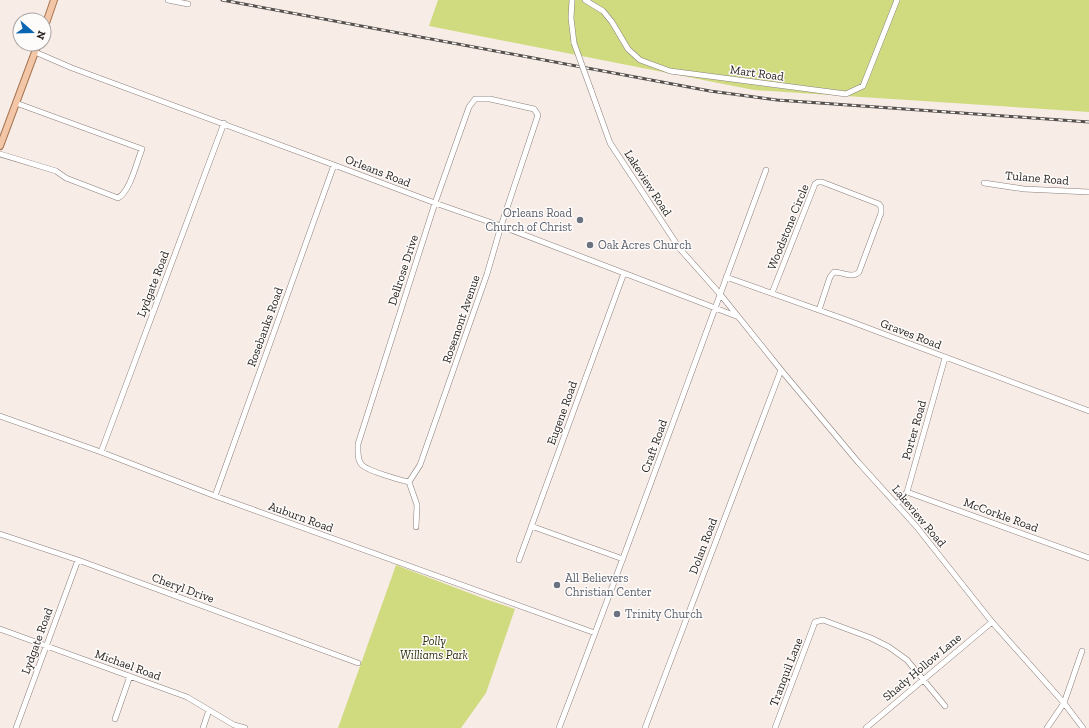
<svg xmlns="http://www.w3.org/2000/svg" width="1089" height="728" font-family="'Zilla Slab',serif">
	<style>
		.green { fill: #d0db80 }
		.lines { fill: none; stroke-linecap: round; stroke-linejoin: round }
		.minor-casing { stroke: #8a7f7b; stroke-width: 6 }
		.major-casing { stroke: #a57552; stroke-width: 8 }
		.minor { stroke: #fff; stroke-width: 5 }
		.major { stroke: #f2c6a7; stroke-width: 6 }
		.rail-casing { stroke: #56504d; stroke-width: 3 }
		.rail { stroke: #fefcfb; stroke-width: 1.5; stroke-dasharray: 4.5; stroke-linecap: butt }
		.minor-bridge-casing { stroke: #8a7f7b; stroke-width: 6; stroke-linecap: butt }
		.minor-bridge { stroke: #fff; stroke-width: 5 }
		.worship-dot { fill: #6b7280; stroke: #fefcfb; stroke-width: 1.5 }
		.labels { text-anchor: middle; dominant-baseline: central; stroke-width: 3; stroke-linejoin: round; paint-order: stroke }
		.street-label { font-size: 12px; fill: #282422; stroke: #fefcfb }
		.worship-label { font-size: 12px; fill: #5b616d; stroke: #fefcfb; text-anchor: start }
		.park-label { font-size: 12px; font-style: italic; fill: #2d3109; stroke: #fefcfb }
	</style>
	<rect width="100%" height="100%" fill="#f8ece7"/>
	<path class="green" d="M438 0H1089V112L754 90 429 26Z
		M396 565 485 599 515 609 486 693 461 728H338Z"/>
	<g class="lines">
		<g class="minor-casing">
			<path id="minor" d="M168 0 188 4
				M572 0 571 18 574 43
				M585 0 603 11 612 22 628 49 640 60 670 71 846 94 863 86 897 0
				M35 52 72 68 334 165 435 203 501 226 736 316
				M591 90 610 143 680 249 720 294 781 370 858 462 916 526 992 622 1064 703 1083 728
				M0 154 56 171 66 178 118 198C130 192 137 161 142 149L16 103
				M984 183 1024 189 1089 192
				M726 277 844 319 1089 411
				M772 293 815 184 818 182H822L879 204 881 207V213L859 272C852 279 843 272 834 272L830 277 819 310
				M0 416 101 452 215 496 595 633
				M101 452 224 123
				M409 482C400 480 368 471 362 465 357 460 358 451 358 444L435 203 469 107 475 99H490L534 109 538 115 501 226 487 274 420 465 409 482 417 505 416 527
				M907 492 1089 558
				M215 496 334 165
				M897 504 907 492 945 358
				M531 526 623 559
				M0 534 78 560 358 663
				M519 560 624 273
				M0 629 187 697 234 725 245 728
				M115 719 130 676
				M16 728 78 560
				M203 728 209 710
				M559 728C630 543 697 356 766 170
				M645 728 781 370
				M775 728 815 622 823 620 871 638 889 647 907 660 945 706
				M866 728 992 622
				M1047 728 1064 703 1082 651"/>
		</g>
		<g class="major-casing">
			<path id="major" d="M44 29 54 0
				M0 146 38 44"/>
		</g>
		<use href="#minor" class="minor"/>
		<use href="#major" class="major"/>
		<g class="rail-casing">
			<path id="rail" d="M222 0 710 91 777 100 1089 122"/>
		</g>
		<use href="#rail" class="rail"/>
		<g class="minor-bridge-casing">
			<path id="minor-bridge" d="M574 43 591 90"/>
		</g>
		<use href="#minor-bridge" class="minor-bridge"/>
	</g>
	<g class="worship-dot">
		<circle cx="580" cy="220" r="4"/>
		<circle cx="590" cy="245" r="4"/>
		<circle cx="557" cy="585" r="4"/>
		<circle cx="617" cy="614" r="4"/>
	</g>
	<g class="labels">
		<g class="street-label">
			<text transform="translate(757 73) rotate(8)">Mart Road</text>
			<text transform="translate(378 171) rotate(21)">Orleans Road</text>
			<text transform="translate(1037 178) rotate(5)">Tulane Road</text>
			<text transform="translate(648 183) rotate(57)">Lakeview Road</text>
			<text transform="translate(788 227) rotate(-68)">Woodstone Circle</text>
			<text transform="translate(403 270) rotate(-72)">Dellrose Drive</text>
			<text transform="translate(153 284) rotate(-69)">Lydgate Road</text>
			<text transform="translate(461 319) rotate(-71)">Rosemont Avenue</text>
			<text transform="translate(265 327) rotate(-70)">Rosebanks Road</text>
			<text transform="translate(911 334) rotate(21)">Graves Road</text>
			<text transform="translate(562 413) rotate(-70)">Eugene Road</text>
			<text transform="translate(914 430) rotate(-74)">Porter Road</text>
			<text transform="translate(654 446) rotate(-70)">Craft Road</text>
			<text transform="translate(1001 515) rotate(20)">McCorkle Road</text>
			<text transform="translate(919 516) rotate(50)">Lakeview Road</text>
			<text transform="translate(301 517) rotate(20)">Auburn Road</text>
			<text transform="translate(703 546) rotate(-69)">Dolan Road</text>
			<text transform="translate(183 588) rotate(20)">Cheryl Drive</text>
			<text transform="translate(37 641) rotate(-70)">Lydgate Road</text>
			<text transform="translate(128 665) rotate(20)">Michael Road</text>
			<text transform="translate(922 667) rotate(-40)">Shady Hollow Lane</text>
			<text transform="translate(786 672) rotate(-69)">Tranquil Lane</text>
		</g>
		<g class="worship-label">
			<text x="572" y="213" text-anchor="end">Orleans Road<tspan x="572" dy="14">Church of Christ</tspan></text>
			<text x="598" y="245">Oak Acres Church</text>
			<text x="565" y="578">All Believers<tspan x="565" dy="14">Christian Center</tspan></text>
			<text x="625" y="614">Trinity Church</text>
		</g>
		<g class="park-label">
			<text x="434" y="641">Polly<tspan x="434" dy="14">Williams Park</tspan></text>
		</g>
	</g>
	<g transform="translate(32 32) rotate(110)"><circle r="19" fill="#fefcfb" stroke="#a8a6a4"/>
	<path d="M0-3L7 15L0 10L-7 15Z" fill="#0965b2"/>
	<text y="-6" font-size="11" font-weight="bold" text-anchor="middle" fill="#282422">N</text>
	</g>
</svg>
